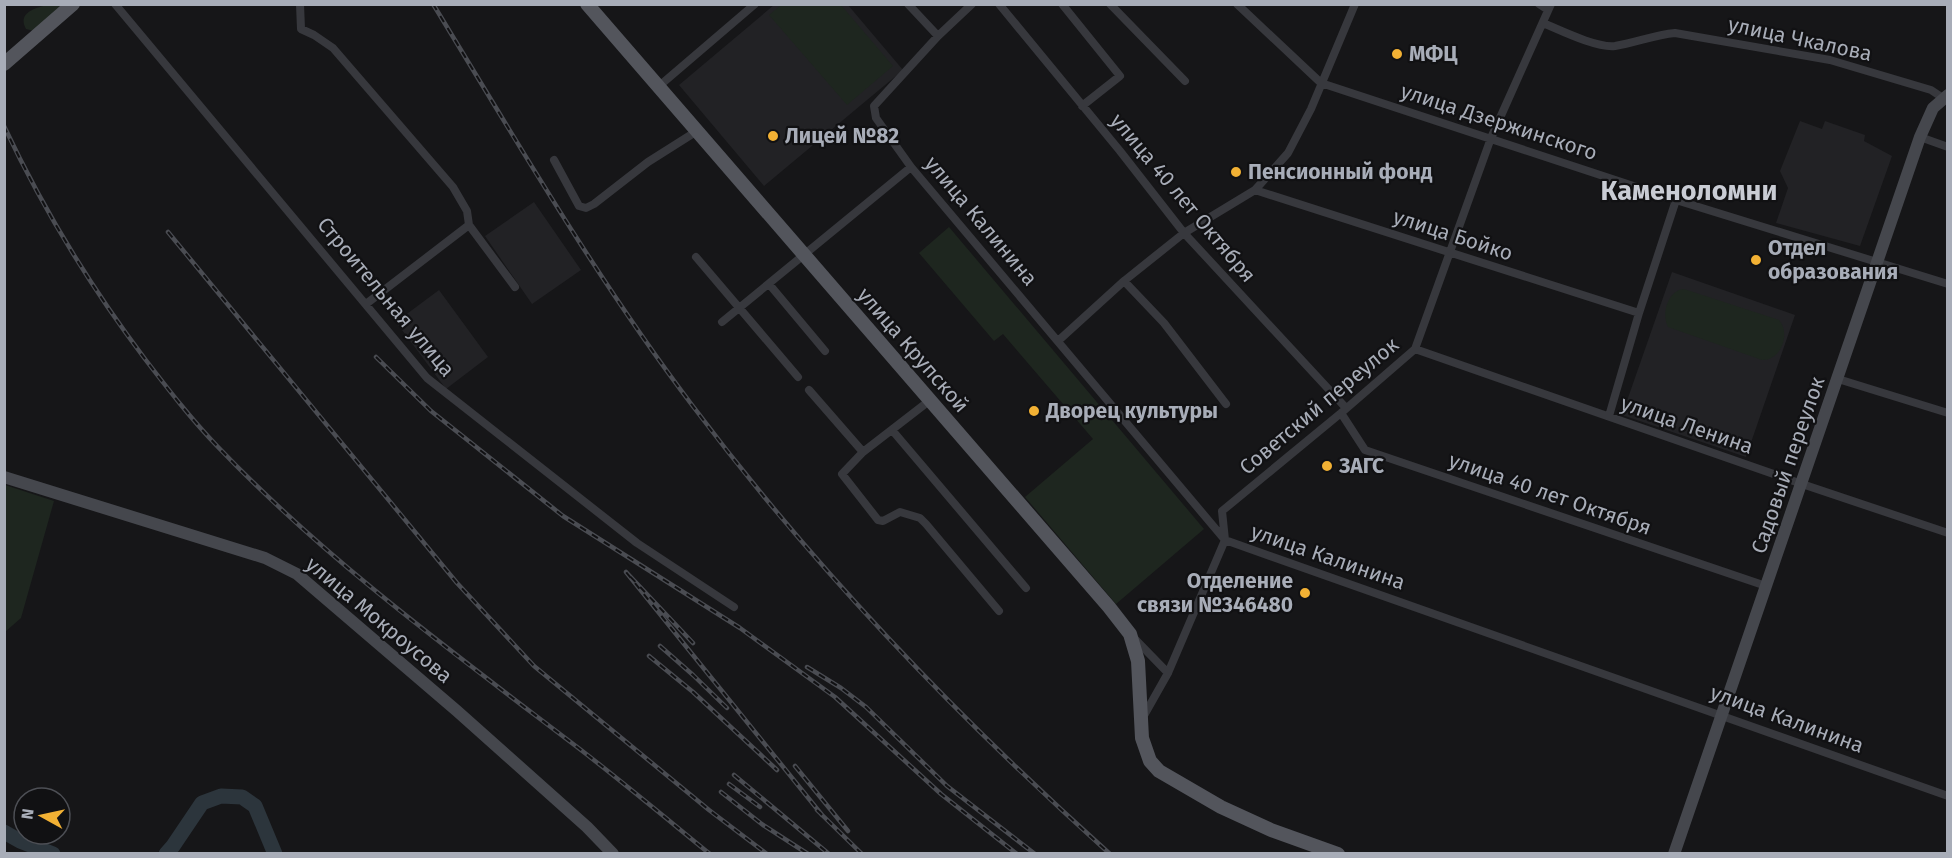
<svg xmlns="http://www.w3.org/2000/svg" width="1952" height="858" font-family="'Fira Sans',sans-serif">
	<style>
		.built { fill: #222225 }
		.green { fill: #1e261f }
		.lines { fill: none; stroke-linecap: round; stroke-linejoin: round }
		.river { stroke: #2c353c; stroke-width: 15 }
		.street { stroke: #37383d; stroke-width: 8 }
		.secondary { stroke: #45474d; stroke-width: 12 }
		.primary { stroke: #53555c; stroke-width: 14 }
		.rail-casing { stroke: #4a4c52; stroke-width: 4.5 }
		.rail { stroke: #111113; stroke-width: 2; stroke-dasharray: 7; stroke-linecap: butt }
		.poi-dot { fill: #f2b134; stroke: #111113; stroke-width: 2 }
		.labels { text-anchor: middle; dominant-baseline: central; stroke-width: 4.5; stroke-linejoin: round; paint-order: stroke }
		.street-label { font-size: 21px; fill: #a8adb8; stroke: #111113 }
		.poi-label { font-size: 21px; font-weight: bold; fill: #a8adb8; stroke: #111113; text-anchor: start }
		.district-label { font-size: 27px; font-weight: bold; fill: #c9ccd4; stroke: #111113 }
	</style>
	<rect width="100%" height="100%" fill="#161618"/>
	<path class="built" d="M774 5H848L903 70 764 186 679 85Z
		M1800 121 1822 129 1825 121 1865 135 1864 141 1892 156 1860 246 1776 223 1788 188 1780 171Z
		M534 202 581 270 532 304 485 236Z
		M1672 272 1795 315 1746 457 1622 415Z
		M439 290 488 357 446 389 396 322Z"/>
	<path class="green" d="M47 5H65L34 31 26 29C17 13 35 8 47 5Z
		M781 5H841L893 66 847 105 769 15Z
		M949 227 1204 529 1116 604 1025 497 1093 439 1003 334 994 341 919 253Z
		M1684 289 1779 320C1791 333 1781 361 1762 360L1668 327C1661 314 1668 290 1684 289Z
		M5 485 54 501 21 618 5 632Z"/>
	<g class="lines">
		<path class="river" d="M4 832 20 841 53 854
			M166 854 173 846 202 803 221 796 242 797 255 806 275 854"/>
		<path class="street" d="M115 4 427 378 637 543 734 607
			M300 4 301 29 314 35 333 48 453 187 467 211 469 225 515 287
			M908 4 938 36
			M972 4 938 36 874 106 876 118 911 167 1225 540 1948 796
			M999 4 1120 151 1184 233 1346 408
			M1062 4 1120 76 1082 106
			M1110 4 1185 81
			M1237 4 1321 83 1676 200 1948 284
			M1539 4 1548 10
			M1543 23C1560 30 1596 48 1615 46 1635 43 1654 35 1675 33L1830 60 1931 90 1943 98
			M658 87 755 4
			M1920 137 1948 147
			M554 160 579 206 586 208 594 204 648 162 697 131
			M1255 190 1639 313
			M696 257 798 377
			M1124 281 1164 323 1226 404
			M769 284 825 351
			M366 304 469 225
			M722 322 911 167
			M1058 341 1124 281 1184 233 1255 190 1288 153 1311 109 1355 4
			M1415 349 1802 484 1948 533
			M1838 379 1948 413
			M809 390 863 452
			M929 401 863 452 842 474 878 520 883 521 900 512 920 518 926 524 999 611
			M1341 413 1365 450 1766 586
			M1609 416 1639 313 1676 200
			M892 430 1026 588
			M1133 637 1168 673
			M1142 719 1168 673 1225 540 1222 511 1341 413 1415 349 1491 138 1551 4"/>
		<path class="secondary" d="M4 477 265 558 297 574 457 711 587 827 613 854
			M1674 854 1920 137 1933 108 1948 95"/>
		<path class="primary" d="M587 4 1109 607 1130 634 1138 661 1142 738 1150 761 1159 771 1221 807 1271 830 1338 854
			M4 64 73 4"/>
		<g class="rail-casing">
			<path id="rail" d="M433 4C516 140 596 278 692 405 815 569 957 717 1110 854
				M4 126C43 209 90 286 145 359 168 389 191 419 218 447 327 561 455 654 581 750 625 784 667 819 710 854
				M168 232 457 583 534 666 709 810 767 854
				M376 357 431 411 563 516 740 628 835 697 941 794 1017 854
				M693 643 626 572 822 815
				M660 646 693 675 727 708
				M649 656 693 692 777 770
				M807 667 841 688 866 707 947 786 1035 854
				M795 766 848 831
				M734 775 829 854
				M729 784 760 807
				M721 792 763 825 808 854
				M817 810 862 854"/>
		</g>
		<use href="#rail" class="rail"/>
	</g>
	<g class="poi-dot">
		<circle cx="1397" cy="54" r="6"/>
		<circle cx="773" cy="136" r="6"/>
		<circle cx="1236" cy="172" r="6"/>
		<circle cx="1756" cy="260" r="6"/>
		<circle cx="1034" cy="411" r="6"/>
		<circle cx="1327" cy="466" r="6"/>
		<circle cx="1305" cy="593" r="6"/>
	</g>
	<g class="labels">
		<g class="street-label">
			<text transform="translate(1800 39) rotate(12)">улица Чкалова</text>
			<text transform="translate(1499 122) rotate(18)">улица Дзержинского</text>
			<text transform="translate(1183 198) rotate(50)">улица 40 лет Октября</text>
			<text transform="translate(981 221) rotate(50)">улица Калинина</text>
			<text transform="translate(1453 235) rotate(18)">улица Бойко</text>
			<text transform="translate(386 297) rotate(50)">Строительная улица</text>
			<text transform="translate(913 350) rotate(49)">улица Крупской</text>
			<text transform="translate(1319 406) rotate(-40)">Советский переулок</text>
			<text transform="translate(1687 425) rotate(19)">улица Ленина</text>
			<text transform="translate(1788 465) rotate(-71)">Садовый переулок</text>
			<text transform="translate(1550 494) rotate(19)">улица 40 лет Октября</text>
			<text transform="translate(1328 557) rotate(19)">улица Калинина</text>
			<text transform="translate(379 620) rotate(40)">улица Мокроусова</text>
			<text transform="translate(1787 719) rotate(20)">улица Калинина</text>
		</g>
		<g class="poi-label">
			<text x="1409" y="54">МФЦ</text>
			<text x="785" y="136">Лицей №82</text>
			<text x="1248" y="172">Пенсионный фонд</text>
			<text x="1768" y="248">Отдел<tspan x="1768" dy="24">образования</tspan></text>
			<text x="1046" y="411">Дворец культуры</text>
			<text x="1339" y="466">ЗАГС</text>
			<text x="1293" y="581" text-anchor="end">Отделение<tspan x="1293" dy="24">связи №346480</tspan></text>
		</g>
		<g class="district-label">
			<text x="1689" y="191">Каменоломни</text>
		</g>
	</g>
	<rect width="1952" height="858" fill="none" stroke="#a8adb8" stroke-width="12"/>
	<g transform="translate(42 816) rotate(278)"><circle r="28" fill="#111113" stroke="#4d4f55" stroke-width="1.5"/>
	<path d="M0-4.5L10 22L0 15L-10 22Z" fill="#f2b134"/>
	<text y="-9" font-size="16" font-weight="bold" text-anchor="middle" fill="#a8adb8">N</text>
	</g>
</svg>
